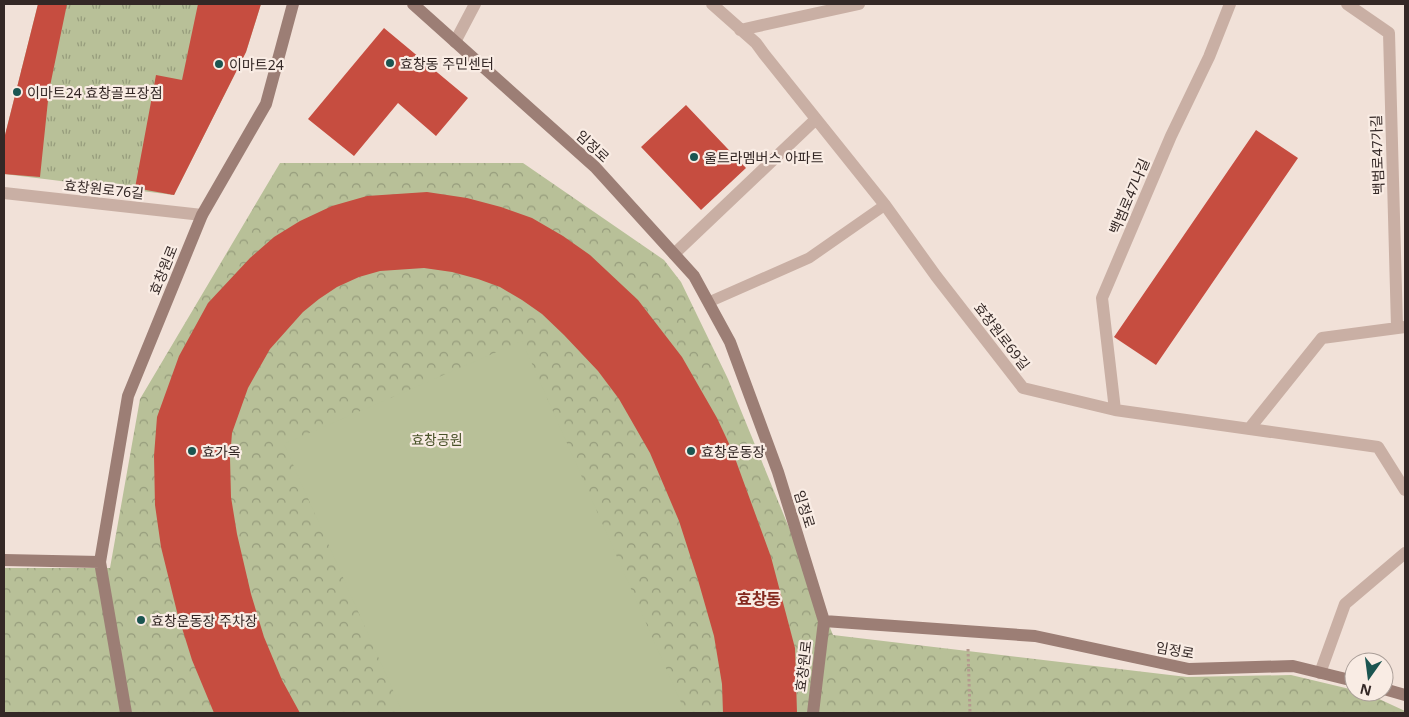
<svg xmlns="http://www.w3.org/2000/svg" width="1409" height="717" font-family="'Noto Sans','Noto Sans KR',sans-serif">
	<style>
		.grass { fill: url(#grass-tufts) }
		.park { fill: url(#park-crowns) }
		.pitch { fill: #b8c098 }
		.building { fill: #c64d40 }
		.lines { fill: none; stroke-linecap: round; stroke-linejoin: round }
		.path { stroke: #b4998e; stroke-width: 3; stroke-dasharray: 2.5 2.5; stroke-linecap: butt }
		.lane { stroke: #c9afa4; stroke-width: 11 }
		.street { stroke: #c9afa4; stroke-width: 12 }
		.secondary { stroke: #9c7e75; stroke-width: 12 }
		.poi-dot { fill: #1b5551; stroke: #f9ece4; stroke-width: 2 }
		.labels { text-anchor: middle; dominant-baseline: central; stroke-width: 4.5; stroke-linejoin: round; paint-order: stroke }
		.poi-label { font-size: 14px; fill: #342826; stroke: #f9ece4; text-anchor: start }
		.street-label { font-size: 14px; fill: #342826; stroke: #f9ece4 }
		.park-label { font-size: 14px; fill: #495229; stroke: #f9ece4 }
		.quarter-label { font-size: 16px; font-weight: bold; fill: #83281e; stroke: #f9ece4 }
	</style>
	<defs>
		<pattern id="grass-tufts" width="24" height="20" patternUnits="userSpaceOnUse" patternTransform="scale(1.25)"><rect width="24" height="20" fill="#b8c098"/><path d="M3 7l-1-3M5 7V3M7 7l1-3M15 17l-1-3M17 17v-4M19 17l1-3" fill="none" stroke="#969c7c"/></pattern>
		<pattern id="park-crowns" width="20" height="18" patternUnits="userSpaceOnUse" patternTransform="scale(1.25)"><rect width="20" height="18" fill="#b8c098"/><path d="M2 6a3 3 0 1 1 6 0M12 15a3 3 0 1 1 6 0" fill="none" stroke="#969c7c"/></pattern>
	</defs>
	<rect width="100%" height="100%" fill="#f1e1d8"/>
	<path class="grass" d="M38 4H261L246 52 174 195 4 174V139Z"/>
	<path class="park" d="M280 163H523L664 260 681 282 728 379 833 635 1187 677 1291 675 1354 690V692H1364L1405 711V713H4V568H110L140 399Z"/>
	<path class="pitch" d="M522 341 683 707 669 713H403L284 444Z"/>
	<path class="building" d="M38 4H67L49 91 40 177 4 174V139Z
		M198 4H261L246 52 174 195 135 188 156 75 182 80Z
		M384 28 468 98 436 136 398 103 354 156 308 119Z
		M686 105 746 168 701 210 641 147Z
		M1256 130 1298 158 1156 365 1114 337Z
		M427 192 467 198 501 207 532 218 563 236 590 255 638 300 682 357 717 418 732 450 771 557 795 648 797 713H723L722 684 714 636 698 580 679 521 650 453 619 399 598 371 564 335 542 314 522 300 500 287 478 279 452 272 424 268 380 271 359 277 337 287 319 299 303 312 270 349 248 388 232 433 230 458 231 497 237 534 251 594 264 637 282 680 300 713H214L192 660 177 612 161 547 155 505 154 456 157 417 179 356 208 303 250 258 274 237 300 221 332 206 367 196Z"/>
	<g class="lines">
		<path class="path" d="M968 649 970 713"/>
		<path class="lane" d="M709 302 809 258 885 205"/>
		<path class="street" d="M712 4 756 43 764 54 885 205 936 276 1023 388 1115 410 1378 447 1405 490
			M1347 4 1389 33 1397 327
			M740 30 859 4
			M455 42 475 4
			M4 193 202 215
			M674 254 815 120
			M1115 410 1102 298 1171 136 1209 57 1230 4
			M1249 429 1322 338 1405 327
			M1320 673 1345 604 1405 553"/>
		<path class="secondary" d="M413 4 595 167 694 276 730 342 778 472 824 621 1035 636 1189 669 1293 666 1354 681
			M4 560 100 562 128 396 202 215 266 104 293 4
			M100 562 126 713
			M1384 689 1405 695
			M813 713 824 621"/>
	</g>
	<g class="poi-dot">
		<circle cx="390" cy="63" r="5"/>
		<circle cx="219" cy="64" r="5"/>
		<circle cx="17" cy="92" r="5"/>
		<circle cx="694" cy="157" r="5"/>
		<circle cx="192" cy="451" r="5"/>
		<circle cx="691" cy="451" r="5"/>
		<circle cx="141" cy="620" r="5"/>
	</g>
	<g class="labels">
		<g class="poi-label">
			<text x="400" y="63">효창동 주민센터</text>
			<text x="229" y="64">이마트24</text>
			<text x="27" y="92">이마트24 효창골프장점</text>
			<text x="704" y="157">울트라멤버스 아파트</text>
			<text x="202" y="451">효가옥</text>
			<text x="701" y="451">효창운동장</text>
			<text x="151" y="620">효창운동장 주차장</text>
		</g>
		<g class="street-label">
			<text transform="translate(593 146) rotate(43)">임정로</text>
			<text transform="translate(1377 155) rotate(-92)">백범로47가길</text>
			<text transform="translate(104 189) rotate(6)">효창원로76길</text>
			<text transform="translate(1129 196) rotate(-67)">백범로47나길</text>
			<text transform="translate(163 270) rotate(-68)">효창원로</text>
			<text transform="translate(1002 336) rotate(52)">효창원로69길</text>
			<text transform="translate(805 509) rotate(73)">임정로</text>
			<text transform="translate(1175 650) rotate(10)">임정로</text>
			<text transform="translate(803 666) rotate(-83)">효창원로</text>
		</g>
		<g class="park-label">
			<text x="437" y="439">효창공원</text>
		</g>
		<g class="quarter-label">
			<text x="759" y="599">효창동</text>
		</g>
	</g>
	<rect width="1409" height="717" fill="none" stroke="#342826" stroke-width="10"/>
	<g transform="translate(1369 677) rotate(194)"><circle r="24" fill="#f9ece4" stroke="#aa9e98"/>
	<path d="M0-4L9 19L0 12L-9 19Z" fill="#1b5551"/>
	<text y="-8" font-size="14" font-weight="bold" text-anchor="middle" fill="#342826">N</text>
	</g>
</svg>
